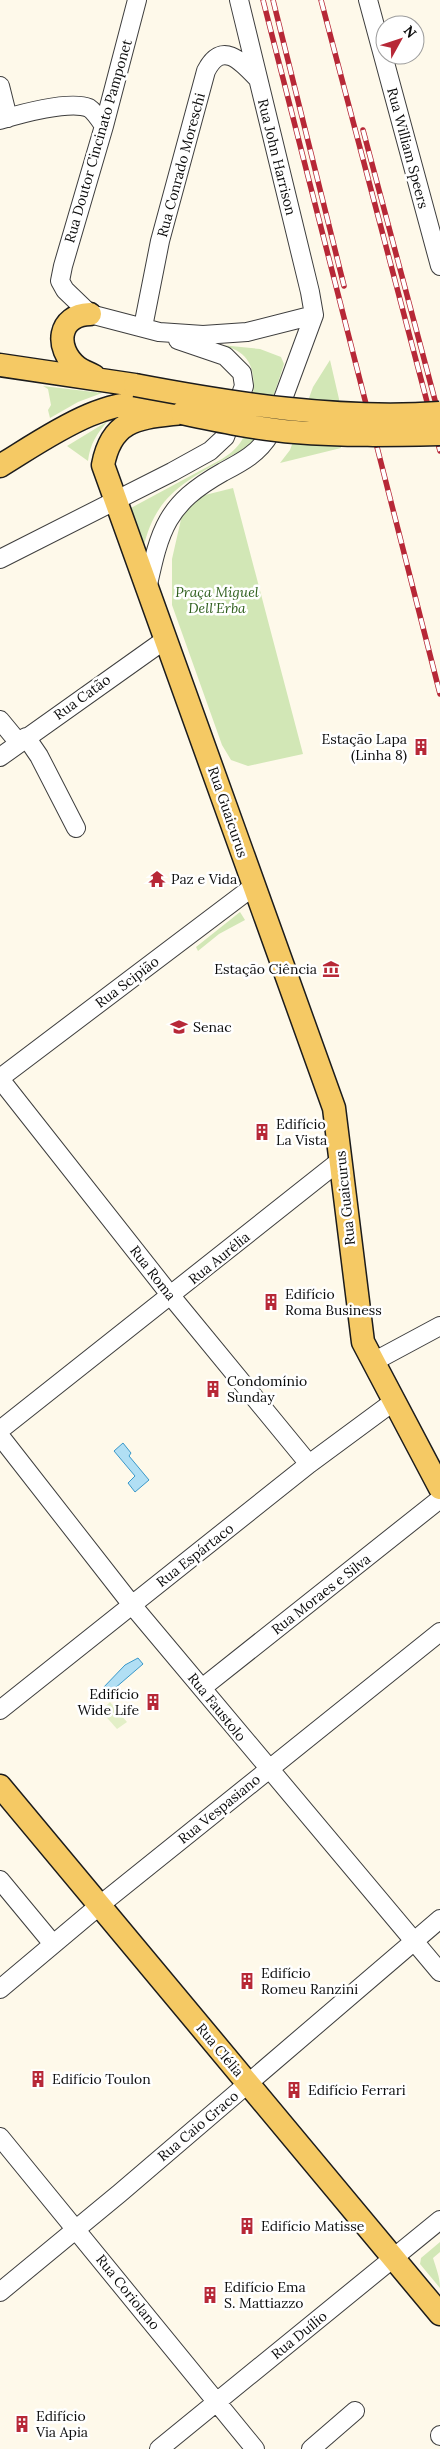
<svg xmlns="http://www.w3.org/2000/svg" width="440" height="2449" font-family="Lora,serif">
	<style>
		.green { fill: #d2e7b6 }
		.pitch { fill: #e3efc7 }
		.water { fill: #b1dff4; stroke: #3a98c9 }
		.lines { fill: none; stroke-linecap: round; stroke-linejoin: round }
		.minor-casing { stroke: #3e3e3e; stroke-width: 20 }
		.major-casing { stroke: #1c1c1c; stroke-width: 25 }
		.minor { stroke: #fff; stroke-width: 18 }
		.major { stroke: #f5c964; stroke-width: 22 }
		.rail-casing { stroke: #b72837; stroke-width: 5.5 }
		.rail { stroke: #fff; stroke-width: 4; stroke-dasharray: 11; stroke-linecap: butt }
		.major-bridge-casing { stroke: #1c1c1c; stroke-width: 25; stroke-linecap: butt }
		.major-bridge { stroke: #f5c964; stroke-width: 22 }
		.labels { text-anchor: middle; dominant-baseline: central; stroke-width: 5; stroke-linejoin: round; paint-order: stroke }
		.street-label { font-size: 14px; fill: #0b0b0b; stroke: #fff }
		.park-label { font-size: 14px; font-style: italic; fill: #30601e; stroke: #fff }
		.poi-label { font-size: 14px; fill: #0b0b0b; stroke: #fff; text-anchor: start }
	</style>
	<rect width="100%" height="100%" fill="#fef9ea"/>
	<path class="green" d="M221 345 260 349 281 357 284 364C279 380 264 426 256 439 249 448 236 453 227 458 183 482 154 497 143 550L129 509 222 459C230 454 237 448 242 440 246 433 247 422 249 414 256 384 260 353 221 345Z
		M330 360 339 399 341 448 280 463 290 450 313 387Z
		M43 386 102 393 78 402 50 418 48 410 51 405 48 389Z
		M108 421C97 433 90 444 88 461L67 446Z
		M233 488 303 754 248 766 231 760 222 745 172 605V559L182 515 193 498Z
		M240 912 245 920 219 934 198 951 196 947Z
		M440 2242V2252L433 2258C436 2268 440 2277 440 2288L420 2264 421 2258Z"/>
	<path class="pitch" d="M110 1702 127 1722 117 1729 101 1711Z"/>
	<path class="water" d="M123 1443 131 1453 129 1456 149 1480 135 1492 128 1483 135 1476 114 1451Z
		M138 1658 143 1664 107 1695 102 1689 125 1665Z"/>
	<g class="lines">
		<g class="minor-casing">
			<path id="minor" d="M137 0 104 126 63 266 60 281 65 290 90 314 159 332 203 335 247 332 314 315
				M368 0 440 266
				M0 86 8 118
				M0 120C20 114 70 100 89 108 95 112 100 120 104 126
				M143 327 160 241 206 71C222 40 241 61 257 78
				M0 559 172 472 210 451 225 437 244 386 242 373 225 356 178 340
				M147 589C160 529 166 504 223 472 242 462 259 453 270 434L314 315 310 292 239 0
				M0 720 19 743
				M26 737 39 756 76 828
				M0 757 166 639
				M0 1078 254 886
				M0 1079 171 1296 309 1464
				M373 1362 440 1326
				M0 1430 342 1159
				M0 1436 132 1605 440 1972
				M202 1688 440 1499
				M0 1710 309 1464 393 1402
				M0 1880 53 1944
				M0 1989 100 1905 440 1632
				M0 2137 255 2449
				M0 2292 120 2193 440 1919
				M440 2435V2436
				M159 2449 440 2220
				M311 2449 355 2411"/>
		</g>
		<g class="major-casing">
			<path id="major" d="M90 314C58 315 54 348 77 367 82 371 89 373 94 376
				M0 365 135 385
				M182 413C141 418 112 417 103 465L334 1108 363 1342 440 1488
				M0 466C43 440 110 390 163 406
				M0 1786 440 2314"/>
		</g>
		<use href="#minor" class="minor"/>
		<use href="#major" class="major"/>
		<g class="rail-casing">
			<path id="rail" d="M263 0 440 694
				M273 0 344 286
				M321 0 440 451
				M363 130 440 419"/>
		</g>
		<use href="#rail" class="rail"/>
		<g class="major-bridge-casing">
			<path id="major-bridge" d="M135 385C235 404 338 420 440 413
				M182 413C219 421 257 429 295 432 343 436 392 435 440 434"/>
		</g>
		<use href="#major-bridge" class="major-bridge"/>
	</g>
	<defs>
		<g id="building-bare" transform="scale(1.35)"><path d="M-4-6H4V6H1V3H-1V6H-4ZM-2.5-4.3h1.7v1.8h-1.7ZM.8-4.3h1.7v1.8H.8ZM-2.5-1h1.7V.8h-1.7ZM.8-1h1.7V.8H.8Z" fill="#b72837" stroke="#fff" stroke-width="2.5" paint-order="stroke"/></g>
		<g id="temple-bare" transform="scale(1.35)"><path d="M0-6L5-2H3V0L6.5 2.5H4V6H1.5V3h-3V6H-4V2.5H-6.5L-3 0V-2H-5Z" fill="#b72837" stroke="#fff" stroke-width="2.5" paint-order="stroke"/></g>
		<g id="museum-bare" transform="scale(1.35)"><path d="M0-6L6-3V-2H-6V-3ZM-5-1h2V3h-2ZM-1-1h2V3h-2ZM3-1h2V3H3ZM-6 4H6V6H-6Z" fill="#b72837" stroke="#fff" stroke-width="2.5" paint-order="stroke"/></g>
		<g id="university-bare" transform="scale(1.35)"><path d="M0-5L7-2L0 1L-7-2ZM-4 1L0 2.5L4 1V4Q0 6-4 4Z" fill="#b72837" stroke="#fff" stroke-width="2.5" paint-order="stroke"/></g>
	</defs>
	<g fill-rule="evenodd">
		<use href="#building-bare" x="421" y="747"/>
		<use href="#temple-bare" x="157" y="879"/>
		<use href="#museum-bare" x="331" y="969"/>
		<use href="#university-bare" x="179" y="1027"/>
		<use href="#building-bare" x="262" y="1132"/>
		<use href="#building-bare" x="271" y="1302"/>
		<use href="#building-bare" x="213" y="1389"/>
		<use href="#building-bare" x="153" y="1702"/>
		<use href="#building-bare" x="247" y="1981"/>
		<use href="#building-bare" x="38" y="2079"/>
		<use href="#building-bare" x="294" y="2090"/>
		<use href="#building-bare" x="247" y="2226"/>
		<use href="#building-bare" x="210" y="2295"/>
		<use href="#building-bare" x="22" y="2424"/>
	</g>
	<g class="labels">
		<g class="street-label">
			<text transform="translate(98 141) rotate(-74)">Rua Doutor Cincinato Pamponet</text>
			<text transform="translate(408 148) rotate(75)">Rua William Speers</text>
			<text transform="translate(277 157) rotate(76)">Rua John Harrison</text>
			<text transform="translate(181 165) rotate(-75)">Rua Conrado Moreschi</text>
			<text transform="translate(82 697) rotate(-36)">Rua Catão</text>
			<text transform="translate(228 812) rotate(71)">Rua Guaicurus</text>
			<text transform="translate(127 982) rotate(-37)">Rua Scipião</text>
			<text transform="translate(345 1198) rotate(-96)">Rua Guaicurus</text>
			<text transform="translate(219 1258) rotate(-39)">Rua Aurélia</text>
			<text transform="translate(153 1273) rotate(52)">Rua Roma</text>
			<text transform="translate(195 1555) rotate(-38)">Rua Espártaco</text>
			<text transform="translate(321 1594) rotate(-38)">Rua Moraes e Silva</text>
			<text transform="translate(217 1707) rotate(51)">Rua Faustolo</text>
			<text transform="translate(219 1809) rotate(-39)">Rua Vespasiano</text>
			<text transform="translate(220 2050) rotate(50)">Rua Clélia</text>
			<text transform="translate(198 2126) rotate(-40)">Rua Caio Graco</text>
			<text transform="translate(128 2292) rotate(51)">Rua Coriolano</text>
			<text transform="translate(299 2335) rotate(-39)">Rua Duílio</text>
		</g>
		<g class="park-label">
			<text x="217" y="592">Praça Miguel<tspan x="217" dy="16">Dell'Erba</tspan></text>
		</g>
		<g class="poi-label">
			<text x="407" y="739" text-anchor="end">Estação Lapa<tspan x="407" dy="16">(Linha 8)</tspan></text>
			<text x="171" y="879">Paz e Vida</text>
			<text x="317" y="969" text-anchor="end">Estação Ciência</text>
			<text x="193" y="1027">Senac</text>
			<text x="276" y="1124">Edifício<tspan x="276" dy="16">La Vista</tspan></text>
			<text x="285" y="1294">Edifício<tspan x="285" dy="16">Roma Business</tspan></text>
			<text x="227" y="1381">Condomínio<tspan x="227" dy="16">Sunday</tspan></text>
			<text x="139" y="1694" text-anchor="end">Edifício<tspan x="139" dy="16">Wide Life</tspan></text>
			<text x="261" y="1973">Edifício<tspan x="261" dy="16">Romeu Ranzini</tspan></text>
			<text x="52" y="2079">Edifício Toulon</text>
			<text x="308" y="2090">Edifício Ferrari</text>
			<text x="261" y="2226">Edifício Matisse</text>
			<text x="224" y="2287">Edifício Ema<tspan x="224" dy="16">S. Mattiazzo</tspan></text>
			<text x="36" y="2416">Edifício<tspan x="36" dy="16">Via Apia</tspan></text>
		</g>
	</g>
	<g transform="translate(400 40) rotate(50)"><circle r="24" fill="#ffffff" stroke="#9d9d9d"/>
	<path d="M0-4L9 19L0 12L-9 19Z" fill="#b72837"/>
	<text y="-8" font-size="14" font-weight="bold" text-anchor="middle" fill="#0b0b0b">N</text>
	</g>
</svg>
